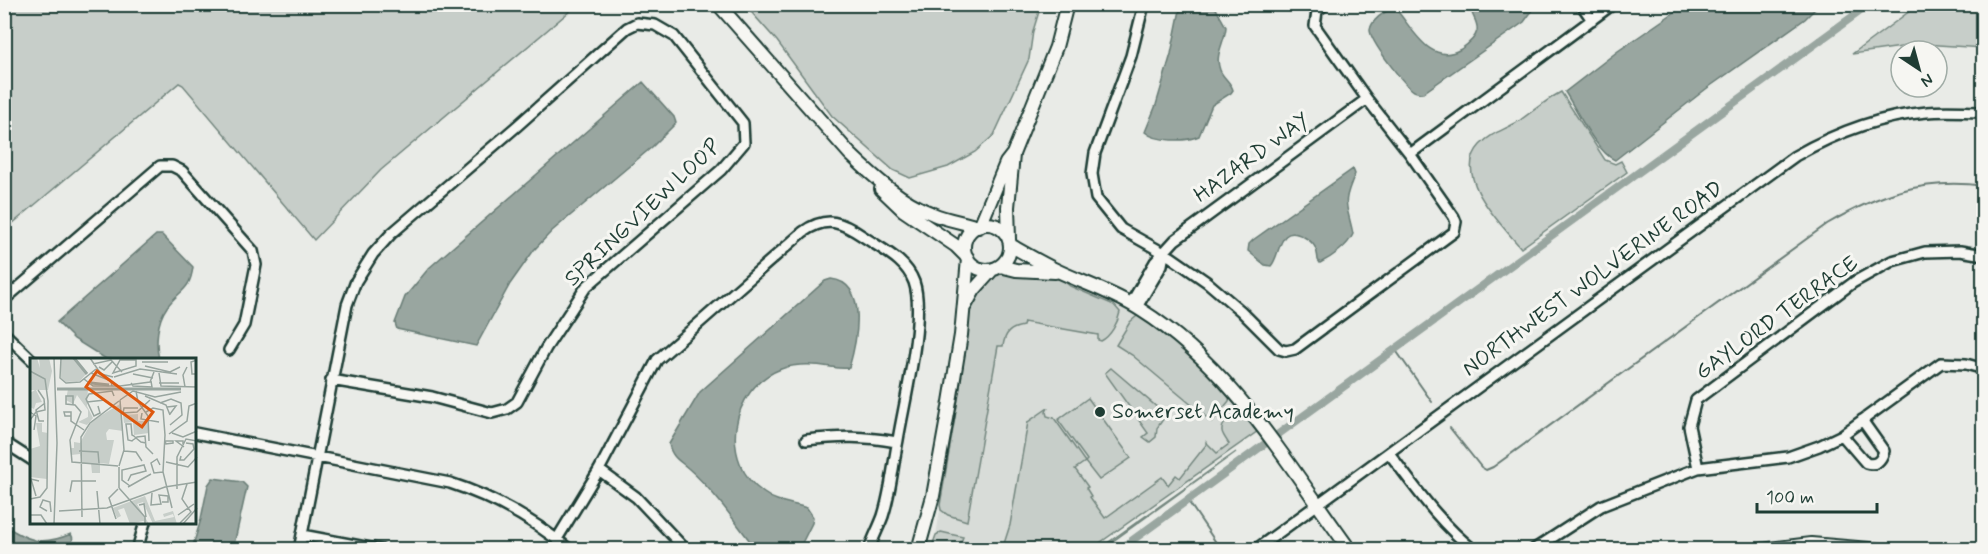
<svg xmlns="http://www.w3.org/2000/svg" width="1988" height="554" font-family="Mynerve,sans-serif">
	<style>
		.built { fill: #d8dcd8 }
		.green { fill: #c7cec9; stroke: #73867e; stroke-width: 1.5 }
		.water { fill: #99a6a0; stroke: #687c75; stroke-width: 1.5 }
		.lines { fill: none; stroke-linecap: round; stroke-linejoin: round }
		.stream { stroke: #687c75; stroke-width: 2 }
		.canal { stroke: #99a6a0; stroke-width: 8 }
		.minor-casing { stroke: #1f3d34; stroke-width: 14 }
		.tertiary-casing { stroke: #1f3d34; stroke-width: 16 }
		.minor { stroke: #f6f6f2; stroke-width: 9 }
		.tertiary { stroke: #f6f6f2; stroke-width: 12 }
		.poi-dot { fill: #1f3d34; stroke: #f6f6f2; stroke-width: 2 }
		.labels { text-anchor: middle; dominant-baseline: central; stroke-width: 6; stroke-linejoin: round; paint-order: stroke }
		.street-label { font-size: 22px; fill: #1f3d34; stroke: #f6f6f2 }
		.poi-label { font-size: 22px; fill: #1f3d34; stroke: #f6f6f2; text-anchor: start }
		.inset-river { fill: none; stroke: #99a6a0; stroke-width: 3 }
		.inset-road { fill: none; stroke: #98a59f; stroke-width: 1.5 }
		.view { fill: #de580e; fill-opacity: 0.15; stroke: #de580e; stroke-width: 3 }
		.inset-edge { fill: none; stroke: #1f3d34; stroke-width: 3 }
	</style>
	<rect width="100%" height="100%" fill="#e9ebe7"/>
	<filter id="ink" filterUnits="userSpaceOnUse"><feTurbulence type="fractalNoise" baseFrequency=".0167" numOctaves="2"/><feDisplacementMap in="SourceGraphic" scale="12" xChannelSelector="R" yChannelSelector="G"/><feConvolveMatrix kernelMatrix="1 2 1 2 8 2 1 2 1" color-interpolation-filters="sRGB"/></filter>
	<g filter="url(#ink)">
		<path class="built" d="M1020 271 1062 280 1070 286 1142 317 1208 370 1258 431 1091 549 931 550 936 535 960 388 1000 272Z"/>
		<path class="green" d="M4 5 5 4 577 5 381 170 314 240 183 85 179 83 5 230Z
			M745 5H1041L1033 31 1029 59 994 135 975 152 948 167 910 178 893 170 832 116 777 41Z
			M1918 5H1983V48L1923 44 1852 54Z
			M1561 92 1605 160 1615 164 1621 161 1627 172 1521 248C1502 225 1451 176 1480 145 1492 132 1505 130 1519 121 1533 111 1546 100 1561 92Z
			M1020 271 1059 277 1070 286 1114 305 1120 312C1118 322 1111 336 1101 341L1098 340V335L1024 322 1023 326C1010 328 1005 333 1003 346H998L967 521 948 515 941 510 940 505 960 388 970 304 995 273Z
			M1137 316 1142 317 1181 345 1230 394 1229 401 1212 422 1132 355 1116 345 1130 322Z
			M1111 368 1166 415 1157 428 1156 437 1150 442 1143 437 1148 433 1105 373Z
			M1088 398 1131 458 1099 480 1085 462 1075 469 1088 487 1086 488 1091 496 1090 497 1105 518 1162 477 1168 485 1176 475 1180 478 1206 445V442L1217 453 1229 444C1227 441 1222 434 1222 431 1221 423 1235 413 1241 409L1258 431 1091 549 1002 550 1010 525 1028 422 1048 408 1046 412 1047 416 1054 418 1085 462 1087 460 1058 420Z
			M1236 452 1102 549H1099Z
			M941 532 963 537 958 549H931L936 535Z"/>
		<path class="water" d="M1815 4 1817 7 1805 19 1706 89 1615 160C1597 153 1576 109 1565 92L1618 51 1685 5Z
			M1181 5H1214L1226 27C1225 42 1214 55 1220 70 1223 78 1231 82 1233 90L1231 93 1212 105 1199 136C1186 142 1156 142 1145 132L1156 105 1171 54Z
			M1531 5 1532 11 1524 22 1423 93C1421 93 1415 92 1414 91 1404 85 1370 41 1370 30 1371 21 1384 11 1393 9L1399 13C1415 33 1432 66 1461 49 1467 45 1475 39 1477 31 1479 21 1469 14 1471 5Z
			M643 82 674 117 676 123 652 147 552 231 534 250 510 284 476 346 397 329 395 323 405 297 429 268Z
			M1353 169 1355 174C1341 206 1347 203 1353 234 1348 246 1332 257 1320 263L1318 260C1317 249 1315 243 1304 237 1278 222 1281 255 1271 266L1265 265 1248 251 1249 244 1253 240Z
			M156 235H162L193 267C190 292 179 290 167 307 157 321 155 343 159 359H106L74 339 57 322Z
			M831 279C870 283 856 344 849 368 843 369 837 368 831 367 814 364 797 363 781 369 730 388 718 462 764 493 777 503 792 503 807 508L813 517 812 523 799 549H756C735 522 715 492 689 469 680 461 671 457 669 444L700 392 825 281Z
			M213 478 242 482 247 487 233 549H192L201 519 208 485Z
			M4 525C30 542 42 546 71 534 74 539 72 545 69 549H5Z"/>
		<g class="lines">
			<path class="stream" d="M1395 349 1432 402
				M1450 428 1481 467 1486 470 1493 467 1827 224C1877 195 1924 177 1984 186
				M1188 501 1221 550"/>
			<path class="canal" d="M1119 550 1870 4"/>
			<g class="minor-casing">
				<path id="minor" d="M1144 4 1131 56 1095 153 1092 174 1096 198 1121 229 1171 257 1207 282 1241 311 1279 349 1286 351 1295 349 1454 232 1456 222 1454 217 1410 154 1613 4
					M1325 4 1317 11 1315 26 1367 99 1410 154
					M1581 4 1592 20
					M4 300 160 166H172L182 171 253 251 256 265 244 325 229 350
					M1131 303 1155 262 1175 240 1367 99
					M1137 307 1162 265 1164 254
					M4 333 32 360
					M195 433 450 483C493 497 535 521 570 550
					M1842 435 1866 463C1876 466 1881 461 1884 451L1862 420
					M806 440C842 436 862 436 897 442
					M4 442 32 460
					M1389 453C1415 487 1440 524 1474 550
					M1698 468 1689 426 1696 400 1854 282 1892 261 1925 252 1960 251 1984 255
					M599 470 636 497 686 550
					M1983 487 1984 485
					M302 535 381 550
					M557 539 599 470 657 360 803 232C827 215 842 222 864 237 883 250 906 260 914 282 926 316 904 403 898 440 893 465 891 491 883 516 879 527 873 538 869 550
					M137 550 145 522
					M299 550 347 305 356 281 373 254 391 234 517 126 627 28 637 23 655 25 674 36 743 123 744 143 721 170 586 287 546 348 517 402 507 409 492 413 432 397 331 380
					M1255 550 1795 156C1837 132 1879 116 1927 112 1946 110 1965 112 1984 112
					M1533 550 1601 506 1698 468 1788 457 1819 446 1842 435 1941 363 1966 364 1984 369"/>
			</g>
			<g class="tertiary-casing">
				<path id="tertiary" d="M718 4 850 154C874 177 901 202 933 214 947 220 963 222 978 227
					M881 189 903 210 956 246 967 257
					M964 247a23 23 0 1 1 46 0a23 23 0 1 1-46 0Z
					M980 226 1006 163 1013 154 1056 47 1067 4
					M1009 239 1008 207 1013 155
					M1010 245C1026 254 1041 263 1058 271 1086 284 1115 293 1141 310 1233 368 1287 464 1350 550
					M1000 266 1016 270 1055 272
					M965 306 974 290 992 270
					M918 550 933 496 950 402 961 335 968 259
					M1761 550 1811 544 1881 550"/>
			</g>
			<use href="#minor" class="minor"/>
			<use href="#tertiary" class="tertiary"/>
		</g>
	</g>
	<circle class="poi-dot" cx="1100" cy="412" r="6"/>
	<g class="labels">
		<g class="street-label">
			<text transform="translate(1252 158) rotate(-36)">HAZARD WAY</text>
			<text transform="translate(643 213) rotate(-43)">SPRINGVIEW LOOP</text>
			<text transform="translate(1593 279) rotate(-36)">NORTHWEST WOLVERINE ROAD</text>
			<text transform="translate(1777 318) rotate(-36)">GAYLORD TERRACE</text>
		</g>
		<g class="poi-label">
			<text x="1112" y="412">Somerset Academy</text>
		</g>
	</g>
	<g transform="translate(30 358)">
		<rect width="166" height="166" fill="#e9ebe7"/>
		<path d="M0 0H7L10 10 9 0H19L22 13 18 32H6L12 44 6 45 4 51 0 49V35L5 32H0ZM31 0H44L57 15 50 23 36 24 31 20ZM38 31H58L57 48 63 60 57 67 48 64 58 59V52L47 37 43 46 36 42ZM90 46 93 73 79 71 76 75 77 82H84L79 106 70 105V115H62L61 105 52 106 50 96 41 97 40 90H44V84L50 85 62 63ZM108 56V63H118L119 75 104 77 103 64 94 65 93 57ZM6 65H12V74L18 75 17 121 0 119V91L10 88ZM115 138 125 163 144 159 143 156 134 159 133 156 143 153 147 166H123L113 144 107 146 119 166 113 163 100 166 94 150 88 152 91 158 87 160 83 150Z" fill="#c7cec9"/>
		<path class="inset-river" d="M44 0 57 16M61 25 79 27M27 31H151"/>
		<path class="inset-road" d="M24 0 27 85 24 166M31 0 30 20 36 25 50 24 66 11M60 0 71 16 83 19M90 2H106V8L83 15ZM167 2 161 4 162 16H167M112 4H138M63 6 81 2 92 14M115 8 140 14 150 9M69 9 74 12 83 3M0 13 15 21 18 43 17 130 10 139 0 141M61 15 81 23 82 28M129 15 131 28 167 29M103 16 123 20M84 19 110 11 147 16M54 21 63 28H90L120 24 124 14M101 25 103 28 122 29 121 23M129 25H149M155 29 153 17 157 9M106 33 108 44 118 58 119 83M115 38 136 47 140 57M90 42 103 33 125 39 151 34M57 44 75 42M130 45 141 41 151 45 152 57 140 67M43 46V38H36V46L45 47 51 54 40 82 42 104 88 108M68 48 70 55 64 58 56 41 59 36 82 33 84 38M137 49 146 48 140 56M108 50H94L93 55 107 54 120 42M0 54 6 58 4 72M116 54 123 50 133 52 135 77M112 55 111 61 129 64M41 58H35L34 54H41V63L54 72M0 62 6 54 15 52 14 41 8 32M14 63H9L6 52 15 45M142 75 153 79 167 73M139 76 157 63 159 48 167 45M135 77 133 114 142 150M135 83H143V85L136 86ZM116 85 111 84 106 80 104 78 102 77 101 66H96L98 82 102 83 103 82 106 80 107 79 115 78 116 89 123 96M153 86V83H146L154 89M49 93 68 94 69 105M94 93 106 94 112 103M151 98 150 102H154L164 91 163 86 156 85M136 104 158 109 167 99M130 107 127 101 121 105 124 115 133 114M89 108 94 92 90 42M98 123 101 117 116 113 114 107 92 112V122L100 128M98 129 121 116M89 130 115 159V166M89 130V109M147 131V99L156 81 167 83M67 133 70 166M40 134 42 123H66M122 135 121 147 131 146 129 137 138 138V144H132M6 138 1 121 9 123M109 147 114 146 116 159M17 153 10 149 13 142 20 144 21 154M29 153 77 150 135 129 167 124M0 157H11L17 166M148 157 164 146M52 159 51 79 60 65 89 43M86 161 79 140 88 131M150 165 161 154 152 141 157 126M153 166 167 150"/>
		<path class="view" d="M67 13 123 54 112 69 56 29Z"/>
		<rect width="166" height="166" class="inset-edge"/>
	</g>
	<rect width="1988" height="554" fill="none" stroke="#f6f6f2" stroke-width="24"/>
	<rect x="12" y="12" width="1964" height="530" fill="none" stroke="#1f3d34" stroke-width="2" filter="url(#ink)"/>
	<g transform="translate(1919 69) rotate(144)"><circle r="28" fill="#f6f6f2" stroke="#a0aca6" stroke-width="1.5"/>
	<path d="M0-4.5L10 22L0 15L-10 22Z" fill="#1f3d34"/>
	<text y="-9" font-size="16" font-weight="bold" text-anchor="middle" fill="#1f3d34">N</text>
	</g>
	<path d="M1757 503v9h120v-9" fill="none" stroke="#1f3d34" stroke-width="3"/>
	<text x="1766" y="503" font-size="18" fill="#1f3d34" stroke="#f6f6f2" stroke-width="4.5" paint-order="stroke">100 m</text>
</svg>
